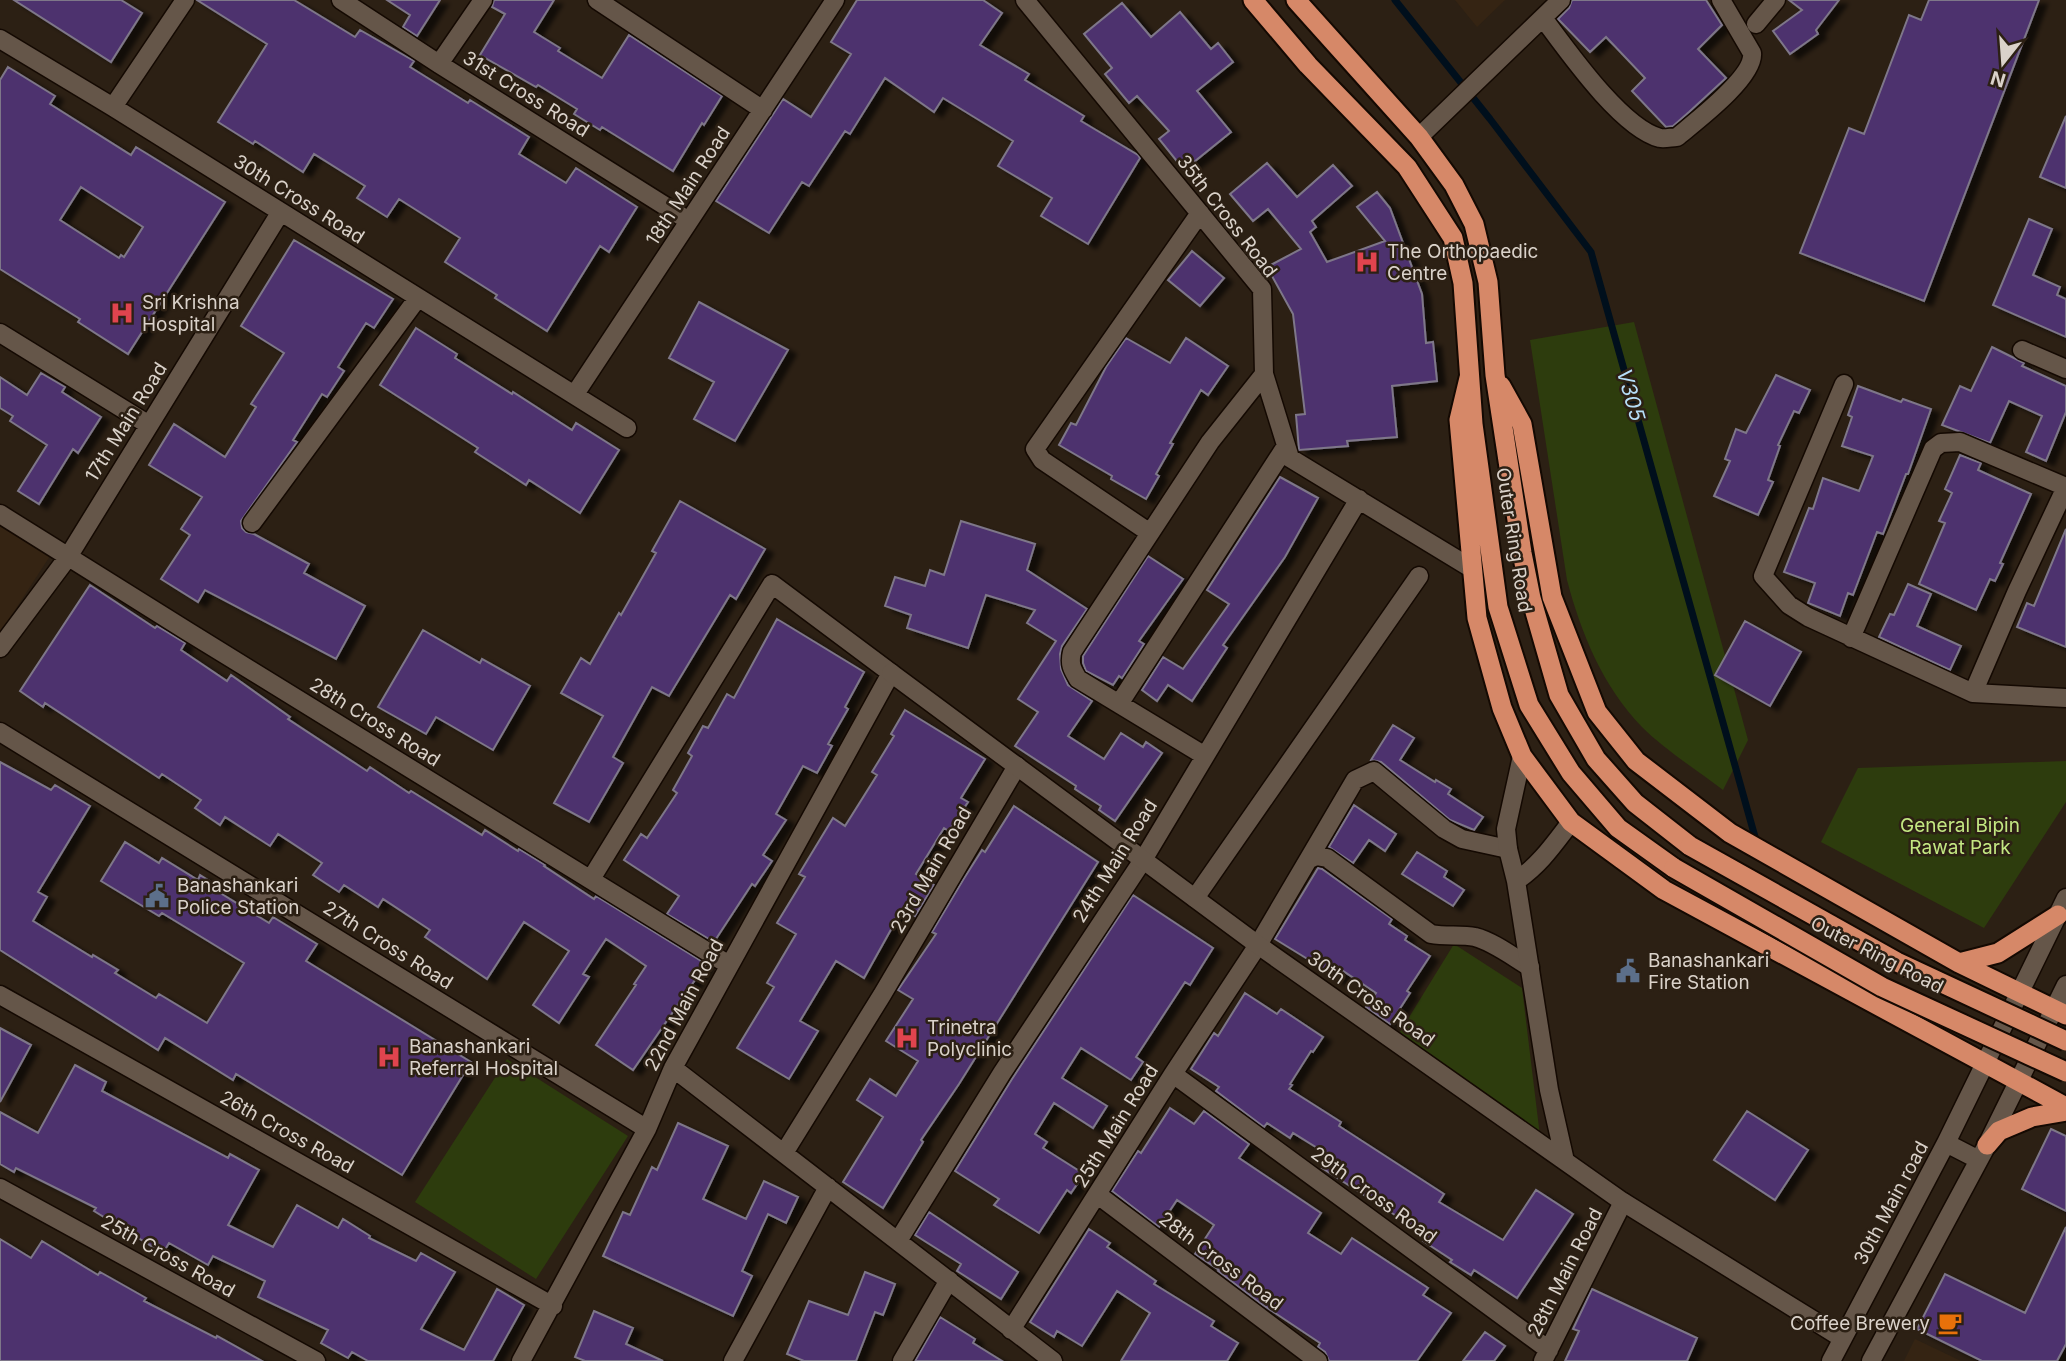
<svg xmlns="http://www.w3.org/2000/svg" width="2066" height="1361" font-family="Inter,sans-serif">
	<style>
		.built { fill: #352413 }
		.green { fill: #2d3c0d }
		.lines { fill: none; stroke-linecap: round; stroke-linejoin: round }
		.stream { stroke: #000f1c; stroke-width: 7 }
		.building { fill: #4d316e; stroke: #7e7789; stroke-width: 2; fill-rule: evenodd; filter: url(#shadow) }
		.minor-casing { stroke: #140902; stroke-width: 21 }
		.tertiary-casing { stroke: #140902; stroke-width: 21 }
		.secondary-casing { stroke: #140902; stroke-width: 21 }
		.trunk-casing { stroke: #140902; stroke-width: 23 }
		.minor { stroke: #655649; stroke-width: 18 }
		.tertiary { stroke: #655649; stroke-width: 18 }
		.secondary { stroke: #655649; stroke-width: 18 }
		.trunk { stroke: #d68868; stroke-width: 19 }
		.trunk-bridge-casing { stroke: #140902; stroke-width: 23; stroke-linecap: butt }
		.trunk-bridge { stroke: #d68868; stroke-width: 19 }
		.labels { text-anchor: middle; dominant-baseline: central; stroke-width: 5; stroke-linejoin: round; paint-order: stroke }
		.street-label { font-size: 19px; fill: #dad2ca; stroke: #2c2014 }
		.poi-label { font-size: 19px; fill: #dad2ca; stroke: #2c2014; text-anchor: start }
		.park-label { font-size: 19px; fill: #c3e782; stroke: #2c2014 }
		.water-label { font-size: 21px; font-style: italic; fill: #b6def7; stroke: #2c2014 }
	</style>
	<defs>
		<filter id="shadow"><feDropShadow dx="8" dy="4.5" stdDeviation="2" flood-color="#0009"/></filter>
	</defs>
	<rect width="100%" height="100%" fill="#2c2014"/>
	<path class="built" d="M1455 0H1505L1477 27Z
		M0 524 50 556 0 633Z
		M1915 1339 1961 1361H1904Z"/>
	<path class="green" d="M1634 322 1748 740 1723 790C1698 771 1664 749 1642 727 1603 687 1581 633 1567 580L1530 340Z
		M2066 761V802L1984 928 1821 842 1858 768Z
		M1454 944 1522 988 1540 1136 1400 1032Z
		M507 1059 628 1136 536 1279 415 1202Z"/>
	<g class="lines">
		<path class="stream" d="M1395 0 1490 119 1591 252 1757 844"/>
	</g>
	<path class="building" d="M14 0H121L142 13 111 62Z
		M197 0H294L355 37 360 30 414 61 410 67 468 103 470 100 529 137 519 154 566 183 576 168 637 207 609 252 600 246 547 331 495 298 497 295 445 262 460 238 399 199 387 217 357 198 365 186 314 154 303 172 255 141 253 144 218 122 267 44Z
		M387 0H440L417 36 403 27 410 15Z
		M494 0H554L534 32 560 48 558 51 602 78 629 35 722 96 704 125 702 123 673 171 602 127 600 130 574 114 577 109 538 85 536 87 480 55 505 14 492 7Z
		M857 0H983L1002 13 980 45 1029 74 1025 80 1084 116 1081 121 1138 155 1140 158 1088 244 1041 216 1052 198 998 166 1013 141 943 98 934 112 885 78 850 134 845 131 809 186 802 182 769 233 716 201 783 99 811 117 851 54 831 42Z
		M1572 0H1706L1722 25 1698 49 1726 78 1689 112 1673 126 1666 127 1632 91 1645 78 1606 37 1590 52 1558 19 1569 8Z
		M1789 0H1839L1816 30 1818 34 1790 54 1773 31 1802 10Z
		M1929 0H2039L1924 301 1800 253 1849 128 1864 134 1909 15 1921 20Z
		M1122 3 1151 37 1180 12 1211 49 1218 43 1233 62 1197 91 1231 132 1184 170 1159 139 1169 131 1137 96 1129 103 1105 74 1112 68 1084 34Z
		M8 67 55 96 50 104 131 155 136 147 225 202 128 354 78 322 80 319 0 269V80ZM81 187 143 227 124 257 121 255 119 258 60 220Z
		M2066 116V188L2040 177Z
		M1267 163 1297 197 1333 165 1352 186 1312 221 1316 227 1310 232 1327 262 1385 241 1357 207 1377 192 1390 208 1422 294 1426 343 1433 342 1437 381 1392 386 1397 437 1347 441 1348 446 1299 450 1296 415 1305 414 1293 314 1267 267 1301 249 1268 209 1253 221 1230 194Z
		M2029 219 2052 229 2033 275 2060 287 2057 295 2066 299V337L1993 305Z
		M294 240 393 299 374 328 366 323 338 367 344 371 327 397 322 394 293 440 297 442 241 521 242 528 246 532 254 534 309 564 304 573 365 606 336 659 205 590 198 602 161 579 190 535 181 529 202 497 149 465 174 424 225 457 256 407 251 404 284 353 241 326Z
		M1192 251 1224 278 1200 306 1168 280Z
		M699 302 788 350 735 441 694 419 714 382 669 358Z
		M416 328 457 354 455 358 512 394 513 392 572 430 576 423 619 450 580 513 529 480 526 485 475 452 478 448 380 385Z
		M1126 338 1170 363 1186 338 1228 366 1208 395 1201 390 1170 443 1173 444 1156 474 1159 476 1146 499 1111 479 1112 476 1059 445 1071 423 1076 425 1106 367Z
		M1992 347 2024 363 2022 366 2066 386V412L2046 461 2026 452 2042 416 2009 401 1990 443 1942 425 1960 386 1971 391Z
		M41 373 65 387 62 392 101 417 78 453 73 449 39 504 18 491 47 445 10 421 13 416 0 408V377L27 395Z
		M1776 375 1810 390 1799 413 1794 411 1778 445 1780 446 1768 480 1773 482 1758 515 1714 496 1730 461 1725 459 1736 429 1746 433Z
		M1858 386 1901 402 1903 399 1931 409 1908 474H1906L1883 534 1877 532 1853 595 1848 593 1840 616 1808 603 1815 583 1784 572 1809 508 1813 509 1823 478 1859 491 1873 456 1842 446 1852 417 1848 415Z
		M1960 455 1981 463 1978 470 2031 494 2000 563 2003 564 1995 581 1990 579 1976 610 1919 584 1945 523 1939 521 1952 493 1945 489Z
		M1280 477 1318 498 1285 557 1223 645 1227 648 1192 701 1168 685 1157 701 1142 690 1163 657 1183 669 1229 604 1207 590Z
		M680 501 765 549 736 599 730 595 669 696 652 687 613 757 623 763 589 822 554 803 603 716 561 693 581 658 590 664 619 613 621 615 656 553 652 551Z
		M961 521 1035 544 1027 570 1087 609 1062 646 1060 654 1061 669 1068 685 1092 701 1068 736 1104 759 1121 733 1143 747 1146 742 1162 753 1115 821 1099 810 1101 806 1075 789 1076 786 1015 746 1038 712 1018 699 1056 641 1027 623 1035 610 986 595 968 648 907 628 911 615 885 606 895 577 925 586 930 570 944 575Z
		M2066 529V647L2017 627 2027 603 2034 606Z
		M1148 556 1183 579 1139 641 1144 644 1122 678 1119 676 1113 685 1086 671 1083 663V656Z
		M1908 584 1931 594 1917 626 1961 646 1950 670 1879 637 1890 614 1894 615Z
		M90 585 155 628 157 626 185 643 181 650 227 681 231 675 290 717 288 719 367 771 370 767 409 793 411 791 482 835 485 830 518 851 519 849 545 865 544 866 594 899 596 896 706 964 633 1070 596 1045 636 985 634 984 646 966 606 939 583 974 589 977 559 1023 533 1005 569 951 524 922 487 979 425 937 430 930 383 899 378 907 344 885 339 892 313 875 322 863 278 834 270 846 225 817 220 825 195 808 201 800 162 774 159 778 45 703 43 707 20 691Z
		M777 619 864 672 845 707 848 709 828 744 832 746 817 773 803 766 776 814 786 820 763 855 772 861 755 886 752 884 714 942 667 914 679 896 624 860 641 834 647 838 677 793 673 790 692 756 688 753 703 726 708 728 727 694 734 698Z
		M1745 621 1801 652 1770 706 1715 675Z
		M423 630 480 663 482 659 530 686 493 750 436 717 426 734 378 707Z
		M905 710 985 759 961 798 968 802 949 831 944 828 916 874 934 885 915 916 903 908 864 978 836 961 800 1021 818 1031 789 1079 737 1048 774 987 767 983 796 934 777 923 805 877 799 874 833 818 845 826 877 775 872 772 894 736 891 734Z
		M1393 725 1414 738 1400 760 1435 782 1436 780 1451 789 1448 794 1483 817 1474 830 1450 820 1381 762 1371 760Z
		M0 762 51 790 55 785 90 806 38 892 47 897 33 921 92 957 93 955 118 970 115 973 156 998 159 994 207 1023 244 963 162 913 159 916 101 881 125 842 159 863 162 858 198 880 200 875 219 887 217 891 269 923 273 917 317 944 306 961 471 1062 402 1175 236 1074 233 1080 165 1038 158 1050 0 950Z
		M1354 805 1396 834 1385 851 1369 840 1353 863 1329 847Z
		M1014 806 1098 862 959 1084 921 1140 923 1142 883 1208 843 1182 883 1117 857 1100 870 1079 896 1096 918 1061 886 1041 913 999 898 990 936 934 932 932 963 880 982 850 985 852Z
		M1417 852 1447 871 1444 877 1464 890 1453 906 1402 874Z
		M1318 868 1322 869 1392 919 1389 924 1407 936 1405 940 1430 956 1407 991 1410 993 1390 1024 1366 1007 1376 993 1343 971 1337 980 1318 968 1319 966 1275 939Z
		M1133 895 1213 948 1190 985 1185 982 1136 1057 1143 1062 1131 1080 1081 1048 1062 1078 1107 1106 1093 1128 1054 1103 1035 1134 1047 1142 1043 1148 1084 1174 1071 1193 1067 1190 1039 1233 994 1205 999 1199 955 1171 1012 1079Z
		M1245 993 1277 1014 1281 1009 1323 1037 1313 1052 1311 1051 1290 1084 1292 1085 1289 1089 1341 1122 1339 1126 1444 1194 1439 1202 1503 1240 1536 1190 1573 1214 1517 1298 1474 1270 1471 1275 1450 1262 1452 1260 1423 1241 1426 1235 1322 1168 1330 1156 1293 1133 1290 1138 1267 1123 1264 1127 1216 1091 1219 1087 1191 1069 1214 1033 1218 1036Z
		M0 1028 31 1045 0 1102Z
		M75 1065 106 1082 102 1091 228 1158 230 1154 259 1170 228 1225 273 1247 297 1205 338 1228 343 1219 370 1236 369 1238 416 1261 421 1253 455 1272 421 1329 464 1350 497 1289 524 1305 493 1361H368L352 1352 348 1358 321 1343 328 1330 258 1297 265 1281 213 1256 208 1265 169 1243 163 1253 94 1211 96 1208 16 1168 14 1172 0 1164V1112L38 1133Z
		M1170 1108 1194 1124 1204 1111 1249 1144 1239 1158 1321 1213 1308 1233 1341 1254 1352 1238 1428 1288 1423 1295 1451 1313 1417 1361H1329L1325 1352 1318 1347 1320 1343 1260 1303 1218 1271 1219 1270 1195 1254 1214 1225 1177 1200 1159 1227 1112 1191 1138 1151 1141 1153Z
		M1747 1111 1808 1150 1775 1200 1714 1160Z
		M678 1123 728 1146 703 1199 746 1219 764 1181 798 1197 786 1223 768 1214 742 1271 752 1276 733 1316 603 1256 623 1212 630 1215 652 1167 657 1170Z
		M2051 1129 2066 1136V1211L2022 1189Z
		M929 1212 1018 1272 1001 1299 957 1271 961 1264 915 1235Z
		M2066 1227V1344L2057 1361H1982L1917 1329 1945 1274 2025 1313Z
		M1089 1229 1110 1243 1107 1247 1156 1281 1154 1284 1214 1321 1211 1326 1238 1343 1227 1361H1121L1150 1313 1117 1291 1082 1346 1057 1331 1054 1337 1030 1322Z
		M0 1239 31 1258 42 1241 98 1275 100 1272 146 1298 144 1301 216 1338 217 1336 262 1361H0Z
		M865 1272 895 1284 883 1315 875 1312 856 1361H804L787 1354 809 1301 848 1315Z
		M1592 1289 1697 1338 1687 1361H1565L1579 1331 1573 1329Z
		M594 1311 633 1328 626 1344 663 1361H585L575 1357Z
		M940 1317 975 1339 973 1343 1002 1361H915Z
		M1485 1332 1505 1346 1494 1361H1463Z"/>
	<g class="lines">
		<g class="minor-casing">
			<path id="minor" d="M341 0 439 64 689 221
				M597 0 763 110
				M1025 0 1262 289 1264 374 1290 458 1471 568
				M1543 18C1567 50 1621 128 1660 138 1665 139 1672 137 1677 137 1695 122 1755 77 1752 53L1721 0
				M1756 24 1776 0
				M0 39 113 107 627 428
				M439 64 483 0
				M113 107 185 0
				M1419 137 1561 0
				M0 333 149 425
				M2022 350 2066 369
				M1844 384 1763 576 1789 605 1808 617 1973 693 2066 698
				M575 394 835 0
				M0 514 187 631 729 965
				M252 523 417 299
				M1150 533 1042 460 1035 449 1200 213
				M1851 638 1933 449 1941 443 1960 442 2066 487 2017 591 1973 693
				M0 648 68 557 280 213
				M1119 704 1286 446
				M0 732 647 1129
				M1205 756 1078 679C1072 669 1069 664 1072 652L1210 442 1264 374
				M1308 860 1355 780 1374 771 1444 829 1462 839 1508 849
				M1195 898 1419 576
				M0 995 553 1306
				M673 1068 1053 1361
				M1173 1074 1549 1350
				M784 1153 882 995 1017 766
				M0 1188 316 1361
				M1098 1195 1318 1361
				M898 1241 1002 1073 1143 860 1359 499
				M1011 1330 1173 1074 1258 945 1308 860 1316 856 1327 858 1431 934C1446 937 1461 934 1475 937 1494 942 1513 957 1530 967
				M521 1361 647 1129 673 1068 891 673 772 584 591 879
				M733 1361 828 1187
				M902 1361 949 1280
				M1543 1361 1623 1202"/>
		</g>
		<g class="tertiary-casing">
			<path id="tertiary" d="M891 673 1258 945 1623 1202 1842 1338
				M1522 756 1506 829 1508 849 1516 881 1549 1090 1565 1161
				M1516 881C1540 865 1554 844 1571 822"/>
		</g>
		<g class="secondary-casing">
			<path id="secondary" d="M1946 1143 1979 1160
				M1831 1361 1946 1143 2066 898
				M1871 1361 1987 1145 2066 985"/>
		</g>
		<g class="trunk-casing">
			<path id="trunk" d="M1253 0 1308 65 1407 167 1453 238 1463 283 1473 424 1498 607 1529 705 1571 773 1618 828 1674 868
				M1296 0 1419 137 1454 185 1474 224 1488 282 1495 375 1522 553 1531 598 1559 695 1596 759 1635 803 1690 846
				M1469 378 1459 420 1477 618 1502 708 1522 756 1571 822 1664 890 2066 1107
				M1501 386 1522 424 1552 597 1597 712 1636 761 1730 833 1959 963 2066 1015
				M1959 963 1998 953 2058 915
				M1987 1145 1999 1131 2032 1117 2066 1111"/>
		</g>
		<use href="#minor" class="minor"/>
		<use href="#tertiary" class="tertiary"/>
		<use href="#secondary" class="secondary"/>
		<use href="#trunk" class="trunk"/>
		<g class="trunk-bridge-casing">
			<path id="trunk-bridge" d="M1690 846 1897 962 2066 1041
				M1674 868 1882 987 2066 1072"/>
		</g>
		<use href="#trunk-bridge" class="trunk-bridge"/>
	</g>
	<defs>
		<g id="hospital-bare" transform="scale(1.89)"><path d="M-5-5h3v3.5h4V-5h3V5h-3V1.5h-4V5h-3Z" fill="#e0444e" stroke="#2c2014" stroke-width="2.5" paint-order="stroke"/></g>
		<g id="civic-bare" transform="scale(1.89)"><path d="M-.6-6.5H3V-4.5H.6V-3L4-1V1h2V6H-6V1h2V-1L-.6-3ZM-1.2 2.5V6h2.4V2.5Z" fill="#5c6f8a" stroke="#2c2014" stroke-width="2.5" paint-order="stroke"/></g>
		<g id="cafe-bare" transform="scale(1.89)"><path d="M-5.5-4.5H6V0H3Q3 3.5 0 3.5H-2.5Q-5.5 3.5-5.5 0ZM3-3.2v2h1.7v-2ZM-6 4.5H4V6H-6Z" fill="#e8710a" stroke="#2c2014" stroke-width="2.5" paint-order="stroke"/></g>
	</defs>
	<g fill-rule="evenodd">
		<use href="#hospital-bare" x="1367" y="262"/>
		<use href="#hospital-bare" x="122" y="313"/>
		<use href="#civic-bare" x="157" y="896"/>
		<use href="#civic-bare" x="1628" y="971"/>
		<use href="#hospital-bare" x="907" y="1038"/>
		<use href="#hospital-bare" x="389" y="1057"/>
		<use href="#cafe-bare" x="1950" y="1323"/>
	</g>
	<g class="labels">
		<g class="street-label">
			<text transform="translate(526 94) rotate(32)">31st Cross Road</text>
			<text transform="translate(688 186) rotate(-57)">18th Main Road</text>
			<text transform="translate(299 199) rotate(32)">30th Cross Road</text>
			<text transform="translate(1227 216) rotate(52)">35th Cross Road</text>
			<text transform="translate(126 422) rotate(-58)">17th Main Road</text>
			<text transform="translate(1514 540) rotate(81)">Outer Ring Road</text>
			<text transform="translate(375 722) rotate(32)">28th Cross Road</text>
			<text transform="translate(1115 861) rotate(-58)">24th Main Road</text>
			<text transform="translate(931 870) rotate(-60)">23rd Main Road</text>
			<text transform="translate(388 945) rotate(32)">27th Cross Road</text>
			<text transform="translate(1877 955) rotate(27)">Outer Ring Road</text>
			<text transform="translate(1371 999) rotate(35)">30th Cross Road</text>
			<text transform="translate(684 1005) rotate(-62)">22nd Main Road</text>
			<text transform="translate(1116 1126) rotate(-58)">25th Main Road</text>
			<text transform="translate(287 1132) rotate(29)">26th Cross Road</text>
			<text transform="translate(1374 1195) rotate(36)">29th Cross Road</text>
			<text transform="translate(1891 1203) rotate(-62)">30th Main road</text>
			<text transform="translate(168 1256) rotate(29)">25th Cross Road</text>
			<text transform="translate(1221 1261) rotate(37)">28th Cross Road</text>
			<text transform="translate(1565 1272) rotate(-63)">28th Main Road</text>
		</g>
		<g class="poi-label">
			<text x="1387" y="251">The Orthopaedic<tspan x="1387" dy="22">Centre</tspan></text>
			<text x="142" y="302">Sri Krishna<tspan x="142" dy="22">Hospital</tspan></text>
			<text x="177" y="885">Banashankari<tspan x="177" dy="22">Police Station</tspan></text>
			<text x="1648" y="960">Banashankari<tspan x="1648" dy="22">Fire Station</tspan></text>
			<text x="927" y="1027">Trinetra<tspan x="927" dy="22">Polyclinic</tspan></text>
			<text x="409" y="1046">Banashankari<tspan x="409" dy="22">Referral Hospital</tspan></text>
			<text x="1930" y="1323" text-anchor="end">Coffee Brewery</text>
		</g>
		<g class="park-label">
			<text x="1960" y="825">General Bipin<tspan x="1960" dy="22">Rawat Park</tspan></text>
		</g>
		<g class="water-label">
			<text transform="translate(1631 395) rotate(74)">V305</text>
		</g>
	</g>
	<g transform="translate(2003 63) rotate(197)" stroke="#2c2014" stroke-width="5" paint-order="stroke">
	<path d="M0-5L12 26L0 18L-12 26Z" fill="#dad2ca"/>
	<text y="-10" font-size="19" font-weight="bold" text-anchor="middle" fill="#dad2ca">N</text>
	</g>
</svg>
